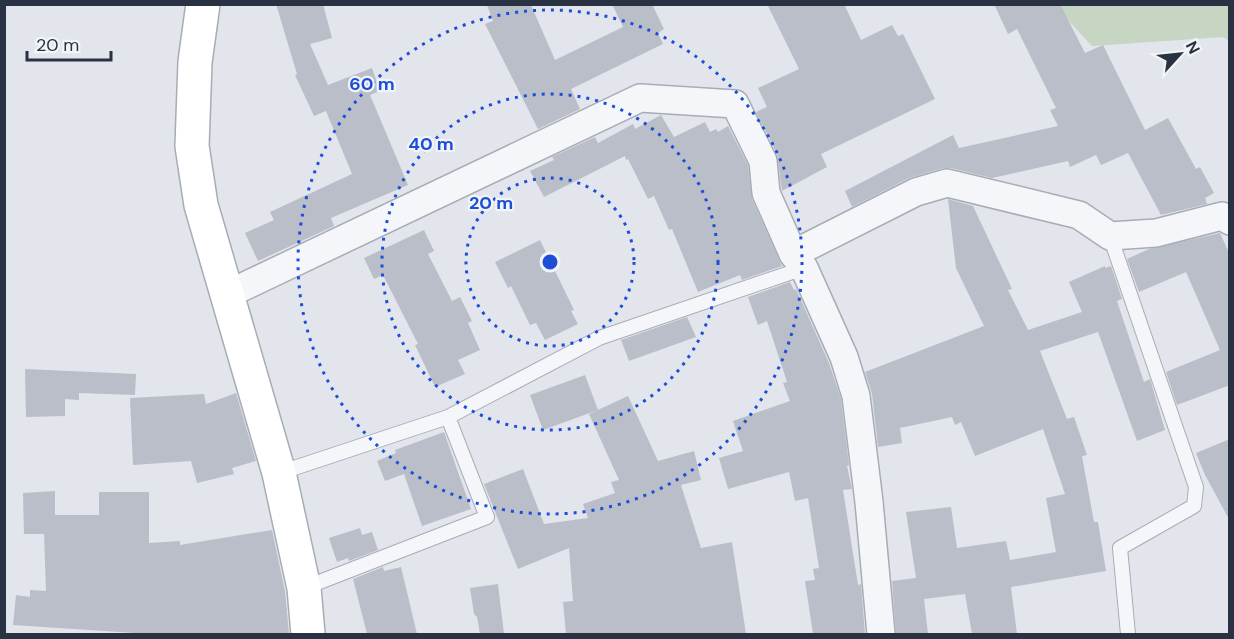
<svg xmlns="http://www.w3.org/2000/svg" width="1234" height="639" font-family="'DM Sans',sans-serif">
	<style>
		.green { fill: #c7d5c3 }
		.building { fill: #b9bec8 }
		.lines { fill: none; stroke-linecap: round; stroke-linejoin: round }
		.lane-casing { stroke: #a7acb5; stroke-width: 16 }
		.street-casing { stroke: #a7acb5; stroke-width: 30 }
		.secondary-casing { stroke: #a7acb5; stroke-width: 36 }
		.lane { stroke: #f5f6f9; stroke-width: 14 }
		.street { stroke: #f5f6f9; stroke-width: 27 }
		.secondary { stroke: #fff; stroke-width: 33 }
		.ring { fill: none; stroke: #1d4ed8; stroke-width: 3; stroke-dasharray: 3 6 }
		.centre { fill: #1d4ed8; stroke: #f2f4f8; stroke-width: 3 }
		.ring-label { font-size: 18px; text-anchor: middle; font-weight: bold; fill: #1d4ed8; stroke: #f2f4f8; stroke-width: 4.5; stroke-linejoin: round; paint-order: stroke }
	</style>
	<rect width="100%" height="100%" fill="#e2e5eb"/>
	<path class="green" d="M1054 5H1229V41L1223 37 1092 46Z"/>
	<path class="building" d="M276 4H323L332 38 310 44 328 85 372 68 380 91 370 95 408 185 331 218 334 226 258 261 245 233 274 220 270 212 352 174 326 111 314 116 295 75 297 74Z
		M612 4H652L664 29 658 33 663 44 571 89 580 109 538 129 485 24 493 21 487 5H531L555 60 623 27Z
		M767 4H844L861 40 892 25 898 36 903 34 935 99 821 154 827 167 782 191 777 154 756 112 767 107 758 88 799 69Z
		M994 4H1060L1085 53 1103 45 1145 130 1168 118 1196 169 1200 167 1214 193 1205 198 1207 204 1161 215 1128 153 1101 165 1096 155 1070 167 1068 161 992 178 951 168H943L909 178 852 207 845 191 953 135 959 148 1058 126 1050 110 1056 108 1017 29 1008 34Z
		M661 115 674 137 705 122 710 132 716 129 718 132 728 126 748 165 752 199 782 266 742 280 740 275 698 292 672 229 669 230 654 196 648 199 628 159 626 160 625 156 544 197 530 171 554 160 552 157 595 137 598 143 633 124 635 129Z
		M948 199 973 206 1012 289 1008 290 1028 330 1082 312 1069 282 1105 266V268L1111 266 1122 299 1117 301 1144 382 1150 379 1165 430 1137 441 1098 332 1040 351 1067 419 1074 417 1087 455 1082 456 1094 522H1098L1106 571 1011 587 1017 634H972L965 594 924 599 928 634H896L892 581 916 578 906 512 951 507 957 548 1006 541 1010 560 1056 552 1046 498 1065 494 1043 429 975 456 961 422 955 425 952 417 900 428 902 443 878 447 872 394 865 372 984 326 956 268Z
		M424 230 434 251 428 254 452 301 460 297 472 321 468 323 480 350 458 360 465 374 435 387 415 345 418 344 383 275 374 279 364 258Z
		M1220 233 1230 255V385L1177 405 1166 372 1220 350 1186 272 1139 292 1127 259 1149 249Z
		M540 240 574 310 571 311 578 324 545 340 536 323 530 325 511 286 508 288 495 262Z
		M790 282 794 290 796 289 829 363 841 399 849 465 847 466 852 489 843 490 858 585 861 584 865 634H813L805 581 815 580 813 569 819 568 808 498 795 501 789 472 728 489 719 458 743 451 733 421 790 401 783 383 787 382 767 321 758 325 748 297Z
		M687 317 696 337 629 361 621 340Z
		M25 369 136 374 135 395 79 393V400L65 399V416L26 417Z
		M585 375 598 410 543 430 530 395Z
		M236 393 256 461 232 468 234 474 197 483 191 461 133 465 130 398 204 394 206 404Z
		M628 396 658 461 694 451 701 480 681 485 701 548 732 542 746 634H566L563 602 573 601 569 548 518 569 484 484 523 469 544 524 588 518 583 504 615 493 611 482 619 480 589 414Z
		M444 432 471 509 422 526 404 474 385 481 377 461 396 453 395 450Z
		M1230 439V521L1205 475 1196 453Z
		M55 491V515H99V492H149V543L180 541V545L272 530 285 591 289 634H150L13 625 16 595 30 597V590L46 591 44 534H24L23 493Z
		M360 528 362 535 372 532 378 550 349 561 348 558 337 562 329 538Z
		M383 567 384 571 401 567 417 634H367L353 579Z
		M498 584 504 634H480L477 617 474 614 470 588Z"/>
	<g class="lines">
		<g class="lane-casing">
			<path id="lane" d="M1110 236 1196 487 1194 506 1120 548 1128 634
				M279 473 448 417 599 338 804 268
				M304 588 487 517 448 417"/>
		</g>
		<g class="street-casing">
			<path id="street" d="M793 254 916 192 947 183 1079 215 1110 236 1156 233 1222 216 1230 221
				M226 295 640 98 735 104 763 161 766 193 793 254 804 268 844 357 856 396 869 502 881 634"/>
		</g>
		<g class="secondary-casing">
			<path id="secondary" d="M203 4 195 62 192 146 201 205 279 473 304 588 308 634"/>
		</g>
		<use href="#lane" class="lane"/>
		<use href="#street" class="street"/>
		<use href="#secondary" class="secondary"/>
	</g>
	<g class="ring">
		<circle cx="550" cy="262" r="84"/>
		<circle cx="550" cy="262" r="168"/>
		<circle cx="550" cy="262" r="252"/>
	</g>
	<circle cx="550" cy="262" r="9" class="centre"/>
	<g class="ring-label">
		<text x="372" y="90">60 m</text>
		<text x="431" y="150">40 m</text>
		<text x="491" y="209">20 m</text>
	</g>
	<rect width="1234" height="639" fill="none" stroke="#293243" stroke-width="12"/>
	<g transform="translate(1180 54) rotate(63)" stroke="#f2f4f8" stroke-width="4.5" paint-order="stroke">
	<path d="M0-4.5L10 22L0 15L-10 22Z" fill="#293243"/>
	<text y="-9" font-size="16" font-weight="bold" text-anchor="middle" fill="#293243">N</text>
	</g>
	<path d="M27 51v9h84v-9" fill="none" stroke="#293243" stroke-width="3"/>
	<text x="36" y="51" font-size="18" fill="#293243" stroke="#f2f4f8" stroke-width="4.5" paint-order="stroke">20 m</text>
</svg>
